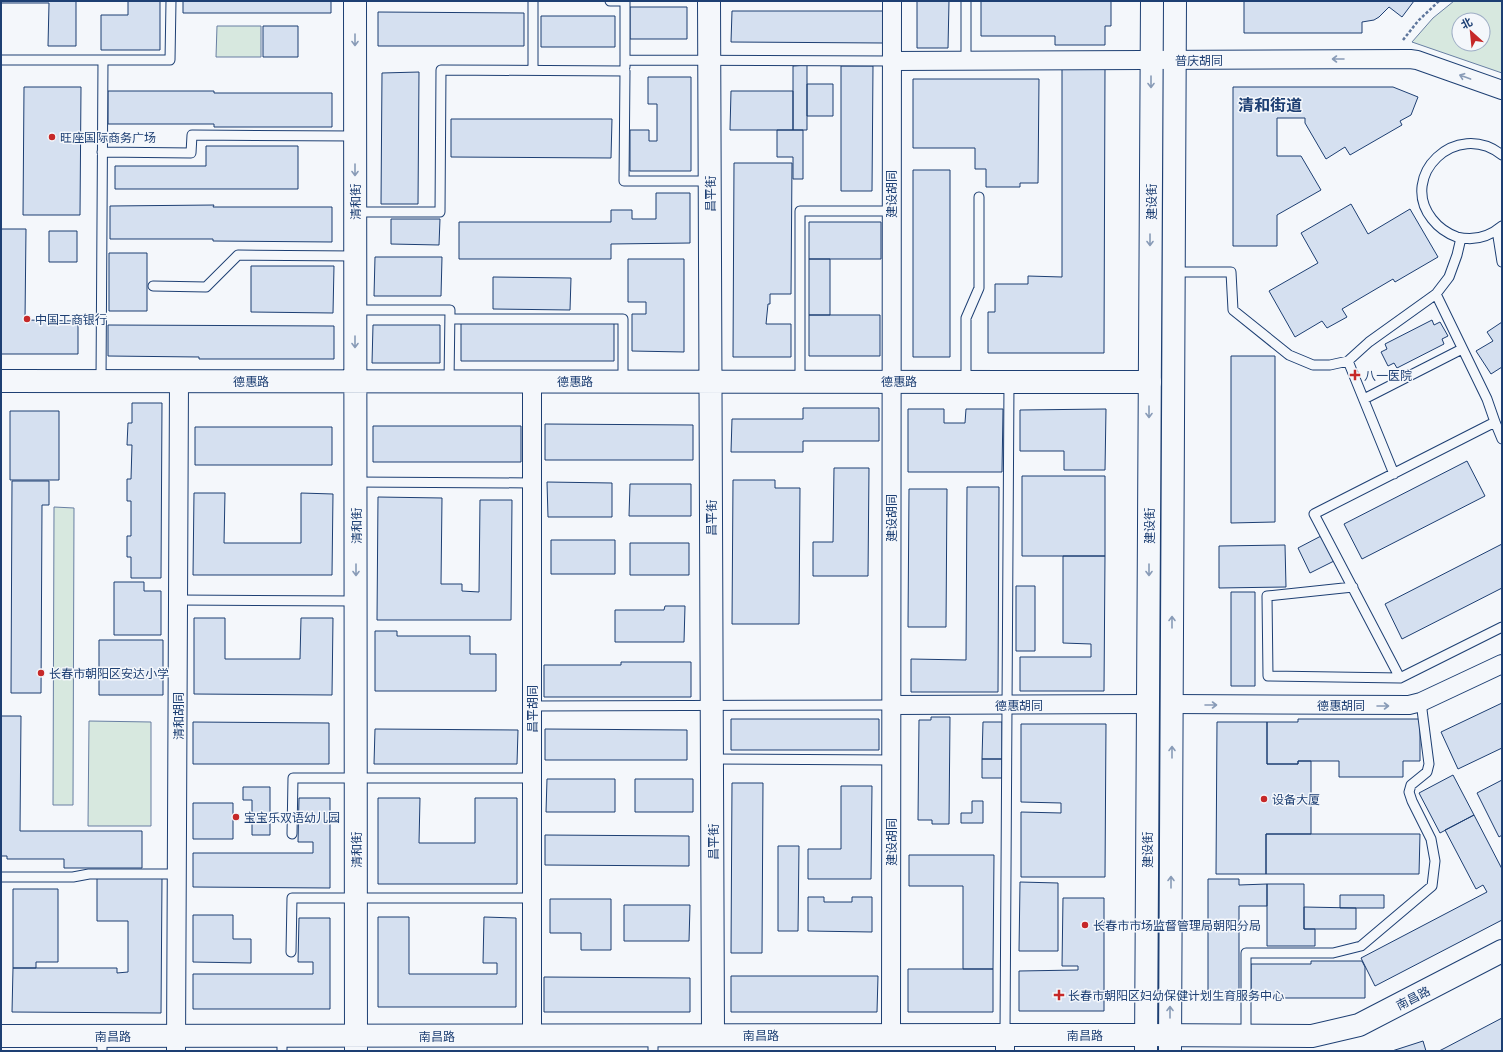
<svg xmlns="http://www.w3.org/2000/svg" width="1503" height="1052" font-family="'Noto Serif','Noto Sans SC',serif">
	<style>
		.green { fill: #d7e8df; stroke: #687fa3; fill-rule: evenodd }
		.building { fill: #d5e0f0; stroke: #1d3f73 }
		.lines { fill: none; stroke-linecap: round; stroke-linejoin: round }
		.service-casing { stroke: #1d3f73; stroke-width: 11 }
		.minor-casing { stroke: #1d3f73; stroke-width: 20 }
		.tertiary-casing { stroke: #1d3f73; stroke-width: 24 }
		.secondary-casing { stroke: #1d3f73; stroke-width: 24 }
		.path { stroke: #5e769c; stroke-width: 2.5; stroke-dasharray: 3 2; stroke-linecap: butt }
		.service { stroke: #f4f7fb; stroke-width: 9 }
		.minor { stroke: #f4f7fb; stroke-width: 18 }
		.tertiary { stroke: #f4f7fb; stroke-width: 22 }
		.secondary { stroke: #f4f7fb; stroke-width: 22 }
		.oneway { stroke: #889bb7 }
		.poi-dot { fill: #c62828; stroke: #f4f7fb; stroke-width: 1.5 }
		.labels { text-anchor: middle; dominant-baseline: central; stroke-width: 3; stroke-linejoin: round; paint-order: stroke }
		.street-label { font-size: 12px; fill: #1d3f73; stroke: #f4f7fb }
		.poi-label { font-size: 12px; fill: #1d3f73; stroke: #f4f7fb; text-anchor: start }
		.district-label { font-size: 16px; font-weight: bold; fill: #1d3f73; stroke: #f4f7fb }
	</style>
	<rect width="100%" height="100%" fill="#f4f7fb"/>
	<path class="green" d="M1454 1H1502V73L1412 42 1433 18ZM1459 20H1483V44H1459Z
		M217 26H261V57H216Z
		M54 507 74 508 73 805H53Z
		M89 721 151 722V826H88Z"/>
	<path class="building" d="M1 1H76V46H48L49 3H1Z
		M128 1H160V50H101V15H128Z
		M183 1H331V13H183Z
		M917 1H949L948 48H917Z
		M981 1H1111V26H1105V45H1055V36H981Z
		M1244 1H1414L1402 17 1389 7 1379 17 1374 20 1362 22V33H1244Z
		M630 7H687V39H630Z
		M732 11H883V43L731 42Z
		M378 12 524 13V46H378Z
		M541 16H615V47H541Z
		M263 26H298V57H263Z
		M807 65V130H793V66Z
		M841 66H873L872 191H841Z
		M1062 69H1105L1104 353H988V312H995V284H1028V276L1062 277Z
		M419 72 418 204H381L382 73Z
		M648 77H691V171H630V130H649V141H657V104H648Z
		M913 79H1039L1038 183H1020V187H986V169H975V148H913Z
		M807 84H833V116H807Z
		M24 87H81L80 215H23Z
		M1233 87H1393L1418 97 1411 115 1400 121 1402 125 1350 155 1345 147 1326 159 1305 123V118H1277V156H1301L1321 190 1277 215V246H1233Z
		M108 91H214V93H332V127H214V124H108Z
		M731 91H793V130H730Z
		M451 119H612L611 158 451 157Z
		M777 130H803V179H793V157H777Z
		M206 146H298V189H115V166H206Z
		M734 163H792L791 294H770V304H768L766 324H791V357H733Z
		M913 170H950V357H913Z
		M656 193H690V243L611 244V259H459V222H611V210H632V219H656Z
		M1351 204 1368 234 1410 209 1438 257 1395 282 1393 279 1342 309 1347 317 1327 328 1322 321 1295 337 1269 291 1318 263 1301 233Z
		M214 205 213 207H332V242L213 241V239H110V206Z
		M391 219H440L439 245 391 244Z
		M809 222H881V259H809Z
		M1 229H26L25 320 78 321V354H1Z
		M49 231H77V262H49Z
		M109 253H147V311H109Z
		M375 257H442L441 296H374Z
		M628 259H684V352L632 351V314H646V302H628Z
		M809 259H830V315H809Z
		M251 266H334L333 313 251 312Z
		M493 277 571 278 570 310 493 309Z
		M809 315H880V356H809Z
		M1432 320 1434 325 1440 322 1448 336 1442 339 1444 344 1397 368 1394 363 1388 366 1381 352 1387 349 1385 344Z
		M1502 322V367L1491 374 1476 351 1493 341 1487 332Z
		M461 323H614V361H461Z
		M108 325 334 326V359H199V357L108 356Z
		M373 325H440V363H372Z
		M1231 356H1275V522L1231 523Z
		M132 403H162L161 578H131V557H127V536H131V501H127V479H131L132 445H127L128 423H132Z
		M803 408H879V441H803V452H731L732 419H803Z
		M908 409H944V423H965L966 409H1003L1002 472H908Z
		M1106 409 1105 470H1064V451H1020V410Z
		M10 411H59V480H10Z
		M545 424 693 425V460H545Z
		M373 426H521V462H373Z
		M195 427H332V465H195Z
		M1467 461 1485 496 1362 559 1344 524Z
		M834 468H869L868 576H813V542H833Z
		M1022 476H1105V556H1022Z
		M733 480H775V488H800L799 624H732Z
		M12 481H49V505H42L41 693H11Z
		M547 482 612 483V517H548Z
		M630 484H691V516H629Z
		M967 487H999L998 692H911V659L966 660Z
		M909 489H947L946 627H908Z
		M194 493H225L224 543H301V493L333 494 332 575H193Z
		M378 497 442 498 441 584H462V591L479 592 480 500H512L511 620H377Z
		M1321 536 1334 561 1310 573 1298 548Z
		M551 540H615V574H551Z
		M630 543H689V575H630Z
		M1502 544V588L1402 639 1385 604Z
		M1285 545 1286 587 1219 588V546Z
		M1063 556H1105L1104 691H1020V657H1091V644L1063 643Z
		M114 582H144V591H161V635H114Z
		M1016 586H1035V651H1016Z
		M1231 592H1255V686H1231Z
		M665 606H685L684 642H615V610H664Z
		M194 618H225V659H300L301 618H333L332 695 194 694Z
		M375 631H397V636H470V654H496V691H375Z
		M99 640H163V695H99Z
		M621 662H691V697H544V665H621Z
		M1502 703V748L1458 769 1441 732Z
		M1 716H21L20 831H142V868H64V859H7V856H1Z
		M931 717H950L949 824H932V820H918L919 720H931Z
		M731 719H879V750H731Z
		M1298 719H1420V761H1403V777H1339V761H1298V764H1267V722H1298Z
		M193 722 329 723V764H193Z
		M983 722H1002V759H982Z
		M1217 722H1267V764H1298V761H1311V834H1266V874H1216Z
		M1021 724H1106L1105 877H1021V812L1061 813V803L1021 802Z
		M375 729 518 730 517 764H374Z
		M545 729 687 730V760H545Z
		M982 759H1002V778H982Z
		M1453 775 1474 815 1440 833 1419 793Z
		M547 779H615V812H546Z
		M635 779H693V812H635Z
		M1502 780V835L1499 837 1477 793Z
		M732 783H763L762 953H731Z
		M841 786H872L871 879H808V849H841Z
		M243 787H270V835H252V800H243Z
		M299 798H330V888L193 887V853H313V842H298Z
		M378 798H420L419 843H475V798H517V884H378Z
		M972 801H983V823H961V813H972Z
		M193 803H233V839H193Z
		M1474 815 1502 869V920L1375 986 1361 958 1487 892 1483 885 1476 889 1445 830Z
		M1266 834H1420L1419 874H1266Z
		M545 835 689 836V866L545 865Z
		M778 846H799L798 931H778Z
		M909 855H994L993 969H963V886H909Z
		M97 878H162L161 1013 12 1012 13 968H117V973L128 972V921H97Z
		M1208 879H1239V885L1267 884V906H1239V1001L1208 1000Z
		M1020 882 1058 883V951H1019Z
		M1267 884H1304V929H1315V946H1267Z
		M13 889H58V962H36V968H13Z
		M1340 895H1384V908H1340Z
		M808 897H824V902H852V897H872V932L808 931Z
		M1063 898H1104V1011H1019V971L1078 970V966H1062Z
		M550 899H611V950H581V933H550Z
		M624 905H690L689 941H624Z
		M1304 907 1356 908V929H1304Z
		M193 915H233V939H251V963L193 962Z
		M378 917H409V974H497V963H483L484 917 516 918V1007H378Z
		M299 918H330V1009H193V974H313V962H298Z
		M1311 961H1362L1365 967V998H1251V964H1311Z
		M908 969H993V1012H908Z
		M731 976H878L877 1012H731Z
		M544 977 690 978V1012H544Z
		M1502 1018V1051H1439L1445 1048Z
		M1423 1041 1426 1051H1392Z"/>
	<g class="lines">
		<g class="service-casing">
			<path id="service" d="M533 1V70
				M610 1H625V67
				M1 60H103
				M625 60 892 61
				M966 61V1
				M102 152 191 153 192 135 355 136
				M1502 155C1456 119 1398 176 1432 219 1439 228 1446 233 1457 237 1473 241 1489 237 1502 226
				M355 212H440L441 70 625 71 624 181H710
				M1497 230 1502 262
				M1174 272H1231L1233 310 1289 355 1313 365H1330L1348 361 1369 342 1436 294 1449 277 1457 255 1461 238
				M153 286 206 287 238 255 355 256
				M1436 294 1487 399 1495 422 1502 439
				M355 310H450L449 381
				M450 319H623V381
				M1348 361 1394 474
				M101 381 103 60H170L171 1
				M800 381V211H891
				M966 381V318L979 288V197
				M1364 399 1462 349
				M355 482 532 483
				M1353 587 1267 596 1268 676 1400 678 1502 627
				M178 600 356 601
				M1400 678 1314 514 1495 422
				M532 706 891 705
				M712 759 891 760
				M292 834 293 778H532
				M1 877H73L89 874H177
				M291 952 292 898H532
				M1005 1035 1009 382
				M1246 1035V953H1333L1361 946 1432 886 1435 861 1431 839 1412 801 1409 792 1411 785 1427 772 1429 764 1421 702
				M102 1051V1036
				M282 1051V1036
				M653 1051V1036"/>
		</g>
		<g class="minor-casing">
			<path id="minor" d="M892 61 1410 59 1417 60 1502 90
				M1172 704 1409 705 1421 702 1502 664
				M891 705 1148 704
				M891 1035 892 1
				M532 1036V381
				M176 1051 179 381
				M1005 1051V1035"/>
		</g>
		<g class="tertiary-casing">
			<path id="tertiary" d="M355 1 356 1050
				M709 1 713 1035
				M1 381 1150 382
				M1 1036 1146 1035 1312 1036 1359 1025 1502 951"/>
		</g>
		<g class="secondary-casing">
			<path id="secondary" d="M1146 1051 1152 1
				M1170 1051 1175 1"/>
		</g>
		<path class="path" d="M1403 40 1418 21 1439 1"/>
		<use href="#service" class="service"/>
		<use href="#minor" class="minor"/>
		<use href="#tertiary" class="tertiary"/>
		<use href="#secondary" class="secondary"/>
	</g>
	<defs><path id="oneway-shaft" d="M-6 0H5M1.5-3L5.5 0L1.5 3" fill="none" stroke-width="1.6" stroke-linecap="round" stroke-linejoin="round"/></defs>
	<g class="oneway">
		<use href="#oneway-shaft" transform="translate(355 40) rotate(90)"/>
		<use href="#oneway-shaft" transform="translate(1338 59) rotate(180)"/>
		<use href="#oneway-shaft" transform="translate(1465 77) rotate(-160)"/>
		<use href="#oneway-shaft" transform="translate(1151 82) rotate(90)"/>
		<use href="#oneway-shaft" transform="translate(355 170) rotate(90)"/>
		<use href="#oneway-shaft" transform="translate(1150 240) rotate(90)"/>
		<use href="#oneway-shaft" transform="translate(355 342) rotate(90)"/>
		<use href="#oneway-shaft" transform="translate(1149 412) rotate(90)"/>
		<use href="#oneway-shaft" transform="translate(356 570) rotate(90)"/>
		<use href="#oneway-shaft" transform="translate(1149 570) rotate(90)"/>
		<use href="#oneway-shaft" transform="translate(1172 622) rotate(-90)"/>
		<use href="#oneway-shaft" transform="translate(1211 705)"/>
		<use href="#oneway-shaft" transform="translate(1383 706)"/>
		<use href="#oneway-shaft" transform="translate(1172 752) rotate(-90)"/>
		<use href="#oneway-shaft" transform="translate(1171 882) rotate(-90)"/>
		<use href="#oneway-shaft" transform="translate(1170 1012) rotate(-90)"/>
	</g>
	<g class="poi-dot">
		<circle cx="52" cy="137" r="4"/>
		<circle cx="27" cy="319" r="4"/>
		<path d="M1353 369h4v4h4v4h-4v4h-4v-4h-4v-4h4z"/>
		<circle cx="41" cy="673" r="4"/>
		<circle cx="1264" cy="799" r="4"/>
		<circle cx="236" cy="817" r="4"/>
		<circle cx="1085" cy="925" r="4"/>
		<path d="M1057 989h4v4h4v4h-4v4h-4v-4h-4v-4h4z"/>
	</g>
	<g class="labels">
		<g class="street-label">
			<text x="1199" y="60">普庆胡同</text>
			<text transform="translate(710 194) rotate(-90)">昌平街</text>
			<text transform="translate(891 194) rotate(-90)">建设胡同</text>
			<text transform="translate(355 202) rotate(-90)">清和街</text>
			<text transform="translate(1151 202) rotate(-90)">建设街</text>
			<text x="251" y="381">德惠路</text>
			<text x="575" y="381">德惠路</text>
			<text x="899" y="381">德惠路</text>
			<text transform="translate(711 518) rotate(-90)">昌平街</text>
			<text transform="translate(891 518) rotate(-90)">建设胡同</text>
			<text transform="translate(356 526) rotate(-90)">清和街</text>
			<text transform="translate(1149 526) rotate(-90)">建设街</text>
			<text x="1019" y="705">德惠胡同</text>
			<text x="1341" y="705">德惠胡同</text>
			<text transform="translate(532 709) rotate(-90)">昌平胡同</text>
			<text transform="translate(178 716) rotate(-90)">清和胡同</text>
			<text transform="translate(713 842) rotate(-90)">昌平街</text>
			<text transform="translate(891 842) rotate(-90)">建设胡同</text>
			<text transform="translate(356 850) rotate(-90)">清和街</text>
			<text transform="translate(1147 850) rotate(-90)">建设街</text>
			<text transform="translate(1413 998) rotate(-27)">南昌路</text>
			<text x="761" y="1035">南昌路</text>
			<text x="1085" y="1035">南昌路</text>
			<text x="113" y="1036">南昌路</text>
			<text x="437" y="1036">南昌路</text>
		</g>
		<g class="poi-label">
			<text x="60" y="137">旺座国际商务广场</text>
			<text x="35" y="319">中国工商银行</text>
			<text x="1364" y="375">八一医院</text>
			<text x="49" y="673">长春市朝阳区安达小学</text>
			<text x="1272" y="799">设备大厦</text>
			<text x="244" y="817">宝宝乐双语幼儿园</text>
			<text x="1093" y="925">长春市市场监督管理局朝阳分局</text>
			<text x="1068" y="995">长春市朝阳区妇幼保健计划生育服务中心</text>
		</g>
		<g class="district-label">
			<text x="1270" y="105">清和街道</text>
		</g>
	</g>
	<rect width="1503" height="1052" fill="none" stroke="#1d3f73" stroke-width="4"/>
	<g transform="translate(1471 32) rotate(333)"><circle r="19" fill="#f4f7fb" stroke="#9eadc5"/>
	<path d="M0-3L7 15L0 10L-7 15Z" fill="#c62828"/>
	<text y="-6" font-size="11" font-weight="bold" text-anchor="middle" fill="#1d3f73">北</text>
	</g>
</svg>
